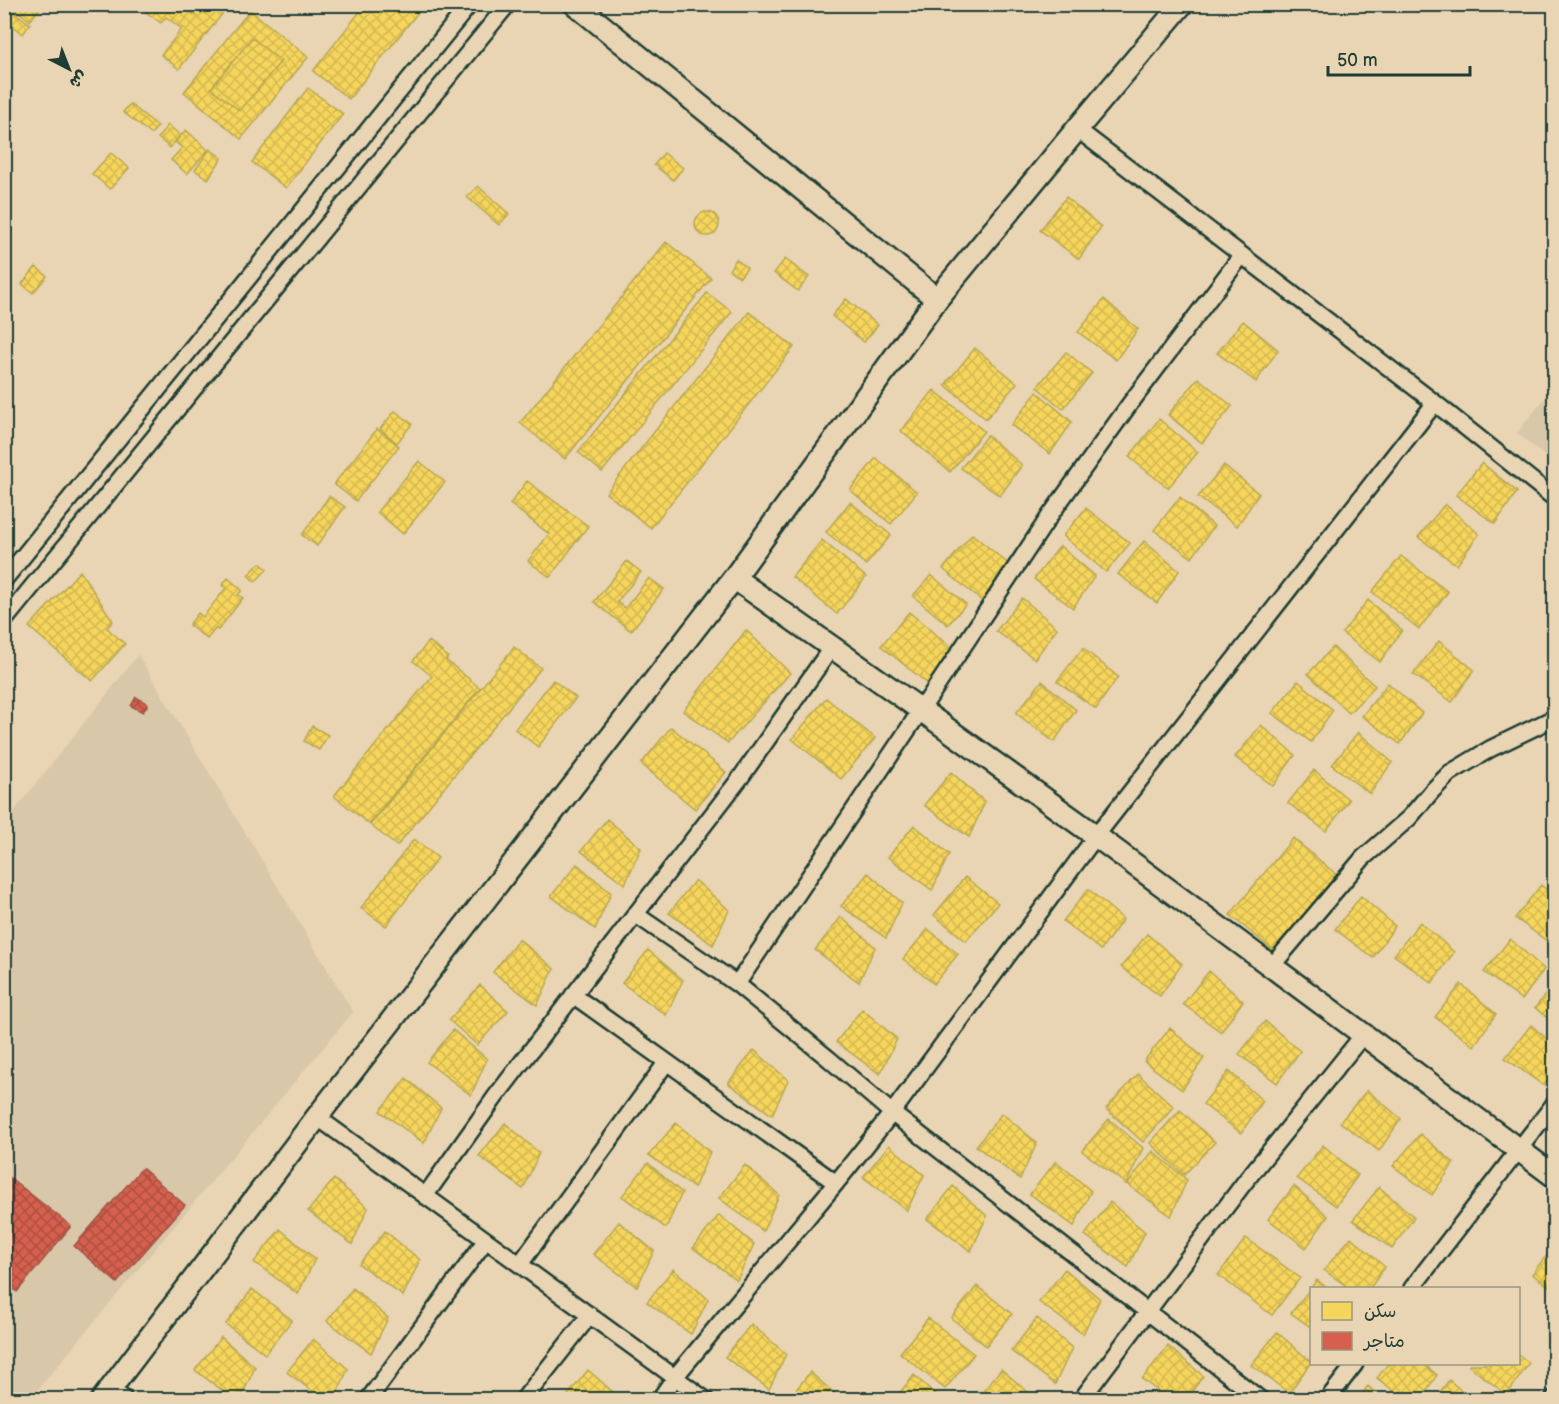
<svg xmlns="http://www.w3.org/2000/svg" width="1559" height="1404" font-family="'Balsamiq Sans','Playpen Sans Arabic',sans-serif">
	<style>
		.built { fill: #d8c7a8 }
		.homes { fill: url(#homes-cross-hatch); stroke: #b6a750; stroke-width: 1.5; fill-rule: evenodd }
		.shops { fill: url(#shops-cross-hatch); stroke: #9f5646; stroke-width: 1.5 }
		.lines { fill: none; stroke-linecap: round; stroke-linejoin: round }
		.street-casing { stroke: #1f3d34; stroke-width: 20 }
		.secondary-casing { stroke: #1f3d34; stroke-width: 26 }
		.street { stroke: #e9d4b3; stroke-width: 15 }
		.secondary { stroke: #e9d4b3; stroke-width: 21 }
	</style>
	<defs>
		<pattern id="homes-cross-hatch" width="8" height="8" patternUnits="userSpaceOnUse" patternTransform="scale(1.5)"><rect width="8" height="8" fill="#f6d55c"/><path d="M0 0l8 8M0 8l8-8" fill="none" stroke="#d2b851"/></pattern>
		<pattern id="shops-cross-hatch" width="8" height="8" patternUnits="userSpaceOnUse" patternTransform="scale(1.5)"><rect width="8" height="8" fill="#d6604d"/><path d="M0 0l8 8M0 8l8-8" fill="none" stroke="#ad5041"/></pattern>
	</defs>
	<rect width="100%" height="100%" fill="#e9d4b3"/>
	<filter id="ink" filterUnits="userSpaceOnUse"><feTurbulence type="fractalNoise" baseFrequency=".0167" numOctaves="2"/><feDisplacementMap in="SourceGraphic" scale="12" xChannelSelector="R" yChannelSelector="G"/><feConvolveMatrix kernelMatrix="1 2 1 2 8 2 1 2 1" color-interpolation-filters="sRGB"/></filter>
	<g filter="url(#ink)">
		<path class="built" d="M1554 387V464L1517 433Z
			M138 655 353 1012 29 1400 4 1399V824Z"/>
		<path class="homes" d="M9 4H43L30 21Z
			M152 4H187L185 7 194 15 203 4H230L179 69 161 55 182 29 166 17 161 23 146 12Z
			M187 4H203L194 15 185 7Z
			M366 4H411L419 11 349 99 313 71Z
			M7 7 30 24 23 34 4 20V11Z
			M250 10 308 57 241 139 184 92ZM252 38 281 61 240 111 211 88Z
			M252 38 281 61 240 111 211 88Z
			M308 88 343 114 286 188 252 162Z
			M130 104 158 126 151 134 123 112Z
			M168 125 180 135 170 148 158 138Z
			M186 130 208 150 187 174 171 160 182 148 175 142Z
			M210 149 222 158 208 179 195 170Z
			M111 153 129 168 110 189 92 174Z
			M664 153 683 168 673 180 654 165Z
			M478 186 509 214 499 225 467 197Z
			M1066 197 1101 227 1079 259 1040 230Z
			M695 224a12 12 0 1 1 24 0a12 12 0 1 1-24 0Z
			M666 242 711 278 565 459 520 423Z
			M736 259 747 268 740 277 729 270Z
			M785 259 809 277 798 291 774 273Z
			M36 267 47 276 33 293 22 284Z
			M707 293 732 312 602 472 578 452Z
			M846 299 878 325 864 342 832 316Z
			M1104 299 1138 329 1116 360 1078 332Z
			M749 312 794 347 651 528 606 493Z
			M1243 321 1278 350 1256 382 1217 353Z
			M975 348 1017 383 986 419 945 385Z
			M1066 352 1092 373 1063 409 1037 387Z
			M1198 378 1232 406 1202 443 1168 415Z
			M934 390 984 431 950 472 901 431Z
			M1037 392 1072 422 1050 454 1011 425Z
			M395 411 412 424 397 443 380 429Z
			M1159 419 1198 452 1168 488 1129 457Z
			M377 429 399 446 356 501 334 484Z
			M987 435 1022 465 1000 496 961 468Z
			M876 458 917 492 891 524 850 490Z
			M419 461 445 482 403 534 377 512Z
			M1482 463 1517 492 1495 524 1456 495Z
			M1224 465 1259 494 1237 526 1198 497Z
			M527 481 588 526 550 577 528 561 549 534 510 504Z
			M329 496 345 507 317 546 302 535Z
			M1180 497 1214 526 1192 558 1154 530Z
			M850 502 891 535 866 565 826 532Z
			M1445 504 1479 534 1457 565 1418 537Z
			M1086 508 1130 543 1106 572 1063 536Z
			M972 534 1011 566 982 601 943 569Z
			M822 540 866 577 837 614 792 577Z
			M1144 541 1179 571 1157 603 1118 574Z
			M1060 546 1095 576 1073 608 1034 579Z
			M1401 556 1448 592 1419 629 1372 592Z
			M627 561 641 572 617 602 625 608 649 578 664 589 631 631 594 602Z
			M260 563 267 569 255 582 248 575Z
			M80 571 113 621 107 628 125 644 92 681 29 627Z
			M931 575 966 604 948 625 913 596Z
			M228 578 242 590 238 595 243 598 218 630 216 628 207 639 189 625 198 613 203 617 226 588 222 585Z
			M1022 598 1057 628 1035 659 996 631Z
			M1368 600 1402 630 1380 662 1342 633Z
			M909 612 956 651 928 684 881 646Z
			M746 630 790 673 728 743 683 711Z
			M429 641 448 657 446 660 480 688 369 824 334 796 432 676 413 661Z
			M1439 641 1474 670 1452 702 1413 674Z
			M514 647 541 668 397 846 370 825Z
			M1333 647 1375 686 1349 713 1308 674Z
			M1083 648 1118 677 1096 709 1057 681Z
			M553 680 576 698 538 747 515 729Z
			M1042 681 1076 710 1054 742 1016 713Z
			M1298 681 1333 710 1311 742 1272 713Z
			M1388 683 1422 713 1400 744 1362 716Z
			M826 698 875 738 841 779 792 739Z
			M1261 725 1295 755 1273 786 1235 757Z
			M312 726 328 735 319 750 304 741Z
			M671 727 726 772 695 809 641 764Z
			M1358 732 1392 762 1370 794 1332 765Z
			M1314 770 1349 800 1326 831 1288 803Z
			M951 772 985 802 969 837 924 805Z
			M607 819 641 848 625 884 581 851Z
			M914 825 949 854 932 890 888 857Z
			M1293 838 1337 875 1274 951 1230 915Z
			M414 839 438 858 386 926 361 908Z
			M577 864 611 893 595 929 551 896Z
			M868 873 902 903 886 938 841 906Z
			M965 877 998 903 966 941 934 915Z
			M695 880 729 910 713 945 669 913Z
			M1541 885 1554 896V946L1515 918Z
			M1088 889 1123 919 1101 950 1063 921Z
			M1361 896 1395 926 1373 958 1335 929Z
			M841 917 875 947 859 982 815 950Z
			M1420 922 1454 952 1432 983 1394 955Z
			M928 929 958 954 934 984 903 959Z
			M1147 934 1182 964 1160 996 1121 967Z
			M519 939 554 969 537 1005 493 972Z
			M1510 939 1544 969 1522 1000 1484 972Z
			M648 950 683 980 666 1015 622 983Z
			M1209 971 1243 1001 1221 1032 1183 1004Z
			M1461 984 1496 1014 1474 1046 1435 1017Z
			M1554 984V1023L1535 1008Z
			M480 985 508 1011 477 1045 449 1020Z
			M862 1009 897 1039 880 1074 836 1042Z
			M1265 1021 1300 1051 1277 1083 1239 1054Z
			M1531 1025 1554 1045V1071L1544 1086 1505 1058Z
			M1170 1028 1204 1058 1182 1090 1144 1061Z
			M453 1030 487 1059 471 1095 427 1062Z
			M754 1050 788 1080 772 1115 728 1083Z
			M1229 1071 1263 1101 1241 1133 1203 1104Z
			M1138 1074 1174 1107 1143 1142 1106 1109Z
			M406 1078 441 1108 424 1143 380 1111Z
			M1367 1090 1401 1119 1379 1151 1340 1122Z
			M1180 1110 1215 1142 1184 1175 1150 1143Z
			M1002 1113 1037 1143 1020 1179 976 1146Z
			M1109 1119 1143 1148 1126 1184 1082 1151Z
			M505 1123 539 1153 523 1189 479 1156Z
			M676 1123 710 1152 694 1188 649 1155Z
			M1420 1134 1454 1163 1432 1195 1393 1166Z
			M889 1145 924 1175 907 1210 863 1177Z
			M1323 1145 1358 1175 1336 1206 1297 1178Z
			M1153 1151 1187 1180 1171 1216 1127 1184Z
			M1056 1161 1091 1191 1074 1226 1030 1194Z
			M648 1163 682 1193 666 1228 622 1196Z
			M745 1165 779 1195 763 1231 719 1198Z
			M334 1179 368 1208 352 1244 308 1211Z
			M953 1186 987 1216 971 1251 927 1219Z
			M1294 1186 1328 1216 1306 1248 1268 1219Z
			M1379 1187 1414 1217 1392 1249 1353 1220Z
			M1110 1202 1145 1232 1128 1267 1085 1235Z
			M719 1215 754 1244 737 1280 693 1248Z
			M619 1222 654 1251 637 1287 593 1254Z
			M280 1229 315 1259 298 1294 254 1262Z
			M385 1231 420 1260 403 1296 359 1264Z
			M1351 1237 1385 1267 1370 1288H1349L1324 1270Z
			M1246 1238 1300 1278 1272 1315 1218 1275Z
			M1554 1246V1290L1532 1274Z
			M673 1269 708 1299 691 1334 647 1302Z
			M1065 1269 1100 1299 1083 1334 1039 1302Z
			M1317 1280 1327 1288H1312V1328L1291 1313Z
			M977 1286 1012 1314 986 1346 951 1318Z
			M353 1288 388 1318 371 1353 327 1321Z
			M252 1289 292 1320 265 1354 226 1324Z
			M928 1318 974 1354 945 1389 900 1353Z
			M1037 1318 1072 1348 1055 1384 1011 1351Z
			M751 1324 786 1354 769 1389 725 1357Z
			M1277 1332 1311 1362 1289 1393 1251 1365Z
			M221 1337 255 1367 240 1400H235L195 1370Z
			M313 1339 348 1369 334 1400H324L287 1372Z
			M1168 1346 1203 1376 1186 1400H1170L1142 1379Z
			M1518 1354 1529 1363 1507 1395 1469 1366 1470 1364H1518Z
			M1388 1364H1424L1437 1375 1420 1400H1406L1377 1378Z
			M1001 1369 1035 1398 1034 1400H976Z
			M588 1370 622 1400H564Z
			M810 1372 842 1400H788Z
			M914 1375 942 1400H894Z
			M1449 1380 1472 1400H1434Z
			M1368 1386 1384 1400H1357Z"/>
		<path class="shops" d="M136 697 148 704 143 712 131 706Z
			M142 1168 185 1205 117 1283 74 1246Z
			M4 1173 71 1226 17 1292 4 1282Z"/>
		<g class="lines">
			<g class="street-casing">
				<path id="street" d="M1077 129 1435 403 1554 498
					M4 580 470 4
					M4 621 508 4
					M635 914 737 984 829 1059 892 1113 1261 1400
					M1271 967 1363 858 1409 818 1432 791 1450 773 1490 749 1554 718
					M737 984 921 710 1051 514 1129 405 1242 255
					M573 995 836 1183
					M317 1117 706 1400
					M425 1196 496 1096 741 777 832 647
					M520 1264 666 1063
					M1412 1288 1554 1104
					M111 1388 125 1400
					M368 1400 486 1240
					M523 1400 590 1315
					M659 1400 675 1377 836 1183 892 1113 1096 836 1435 403
					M1081 1400 1244 1183 1363 1035
					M1327 1400 1355 1364
					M1553 1400 1554 1398"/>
			</g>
			<g class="secondary-casing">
				<path id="secondary" d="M575 4 937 299
					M734 578 921 710 1096 836 1554 1176
					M102 1400 317 1117 734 578 937 299 1077 129 1182 4"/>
			</g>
			<use href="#street" class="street"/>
			<use href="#secondary" class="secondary"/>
		</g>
	</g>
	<rect width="1559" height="1404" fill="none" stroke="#e9d4b3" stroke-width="24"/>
	<rect x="12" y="12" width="1535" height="1380" fill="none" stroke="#1f3d34" stroke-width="2" filter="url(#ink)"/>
	<rect x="1310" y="1287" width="210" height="78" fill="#e9d4b3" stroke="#989880" stroke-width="1.5"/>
	<rect x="1322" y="1302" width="30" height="18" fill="#f6d55c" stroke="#989880" stroke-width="1.5"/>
	<text x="1364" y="1317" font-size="18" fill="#1f3d34">سكن</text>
	<rect x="1322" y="1332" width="30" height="18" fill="#d6604d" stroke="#989880" stroke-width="1.5"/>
	<text x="1364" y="1347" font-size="18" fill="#1f3d34">متاجر</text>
	<g transform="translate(69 69) rotate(138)" stroke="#e9d4b3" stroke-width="4.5" paint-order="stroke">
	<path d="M0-4.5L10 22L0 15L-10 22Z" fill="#1f3d34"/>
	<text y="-9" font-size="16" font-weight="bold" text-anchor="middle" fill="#1f3d34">ش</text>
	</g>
	<path d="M1328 66v9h142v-9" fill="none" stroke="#1f3d34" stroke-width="3"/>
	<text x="1337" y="66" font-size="18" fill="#1f3d34" stroke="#e9d4b3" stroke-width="4.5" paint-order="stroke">50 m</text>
</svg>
